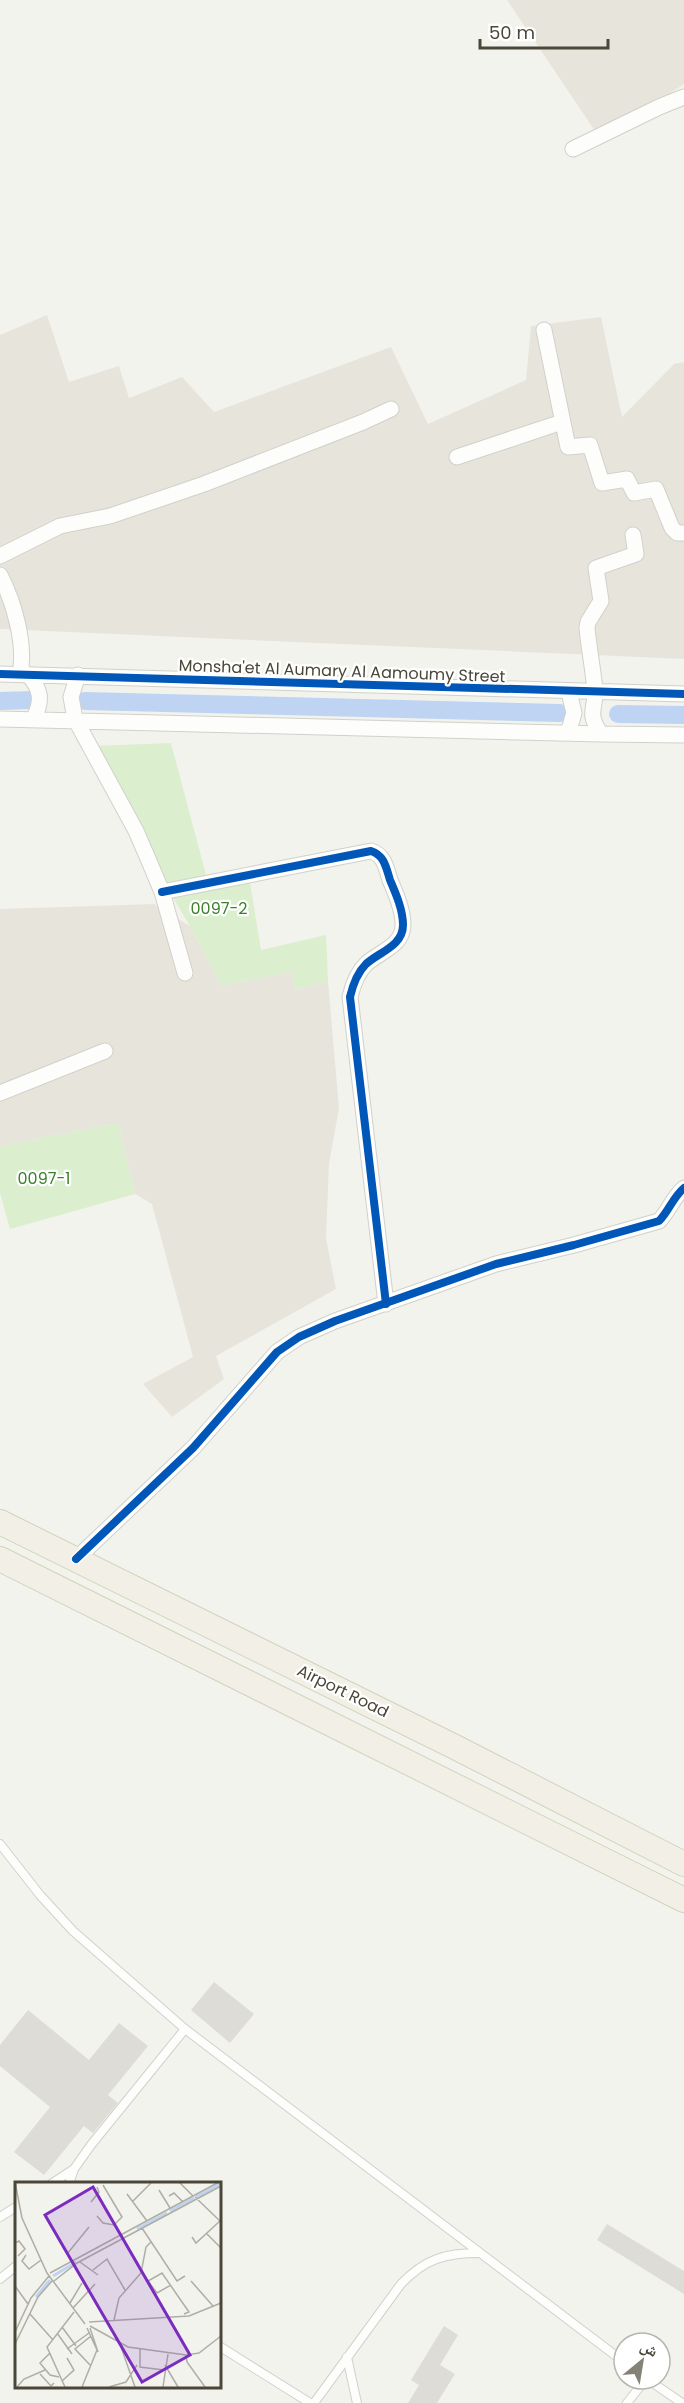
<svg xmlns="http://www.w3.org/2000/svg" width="684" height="2403" font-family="Poppins,'Noto Naskh Arabic',sans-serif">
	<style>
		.residential { fill: #e7e5db }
		.green { fill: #dbeece }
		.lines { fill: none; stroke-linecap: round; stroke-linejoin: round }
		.canal { stroke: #bed4f2; stroke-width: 18 }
		.building { fill: #dddcd6 }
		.service-casing { stroke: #d1d1cb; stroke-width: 10 }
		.minor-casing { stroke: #d1d1cb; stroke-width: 17 }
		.primary-casing { stroke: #d5d2bb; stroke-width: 26 }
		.service { stroke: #fdfdfc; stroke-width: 8 }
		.minor { stroke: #fdfdfc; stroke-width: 15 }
		.primary { stroke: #f2f0e6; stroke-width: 24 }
		.cycleway-casing { stroke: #fff; stroke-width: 11 }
		.cycleway { stroke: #0057b8; stroke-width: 8 }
		.labels { text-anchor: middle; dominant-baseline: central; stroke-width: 4.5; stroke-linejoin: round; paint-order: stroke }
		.street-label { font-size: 16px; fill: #4a4638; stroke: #fff }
		.park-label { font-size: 16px; fill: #3b7f29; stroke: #fff }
		.inset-river { fill: none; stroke: #bed4f2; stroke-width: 3 }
		.inset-road { fill: none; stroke: #afaea5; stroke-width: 1.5 }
		.view { fill: #7b2cbf; fill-opacity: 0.15; stroke: #7b2cbf; stroke-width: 3 }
		.inset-edge { fill: none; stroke: #4a4638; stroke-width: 3 }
	</style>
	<rect width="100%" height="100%" fill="#f3f3ee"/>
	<path class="residential" d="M507 0H684V84L663 98 595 131Z
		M47 315 69 382 119 366 129 398 182 377 214 412 391 347 428 424 526 380 531 326 601 317 622 417 674 364 684 362V659L0 629V335Z
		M154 904 190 926 221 985 292 972 296 990 328 981 339 1108 329 1164 326 1238 336 1289 216 1356 224 1379 172 1417 143 1384 193 1357 152 1204 135 1194 118 1123 0 1146V909Z"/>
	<path class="green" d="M171 743 206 875 248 870 261 950 326 935 328 981 296 990 292 972 221 985 190 926 158 873 93 746Z
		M118 1123 135 1194 10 1229 0 1193V1146Z"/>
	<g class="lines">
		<path class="canal" d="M0 701 34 700
			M85 701 560 713
			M618 714 684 715"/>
	</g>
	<path class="building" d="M214 1982 254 2014 230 2043 191 2010Z
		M28 2010 89 2060 119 2023 148 2046 108 2095 118 2103 93 2133 84 2126 44 2175 14 2152 50 2107 0 2066V2045Z
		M607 2224 684 2271V2294L597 2240Z
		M444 2326 458 2335 440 2365 455 2374 437 2403H408L419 2385 411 2380Z"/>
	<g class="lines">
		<g class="service-casing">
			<path id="service" d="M0 1844 40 1895 73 1931 185 2029 624 2362
				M51 2184 74 2169
				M69 2184 74 2169 91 2145 185 2029
				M0 2217 16 2207
				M0 2279 16 2266
				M219 2346 310 2403
				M347 2357 357 2403
				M647 2379 682 2403
				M314 2403 401 2284C425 2259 445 2253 479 2253
				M627 2403 646 2379"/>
		</g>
		<g class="minor-casing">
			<path id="minor" d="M573 149 659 107 684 97
				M544 330 568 447 590 445 602 483 627 479 634 493 656 489 672 528 677 533H684
				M457 457 562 422
				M0 556 60 526 110 516 204 484 363 422 391 409
				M0 575C14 602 26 644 20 674
				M0 674 684 694
				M27 674C41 688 43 700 34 718
				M78 675 71 697 75 719 136 831 149 861 162 892 185 973
				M0 719 601 734 684 735
				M568 733 574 713 569 692
				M601 734C586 712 596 710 595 690 593 669 589 649 587 628L588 622 601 601 596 568 636 554 633 535
				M162 892 371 851C384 855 386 867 390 880 396 894 403 910 403 925 403 946 379 952 366 964 357 973 353 984 350 997L386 1304
				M0 1093 105 1051
				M76 1559 193 1448 277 1352 299 1337 335 1321 496 1264 574 1245 659 1221C669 1211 673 1197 684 1188"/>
		</g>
		<g class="primary-casing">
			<path id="primary" d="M0 1522 455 1747 684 1864
				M0 1559 684 1900"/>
		</g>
		<use href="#service" class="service"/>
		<use href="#minor" class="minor"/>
		<use href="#primary" class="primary"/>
		<g class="cycleway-casing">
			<path id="cycleway" d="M0 674 684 694
				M162 892 371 851C384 855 386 867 390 880 396 894 403 910 403 925 403 946 379 952 366 964 357 973 353 984 350 997L386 1304
				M76 1559 193 1448 277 1352 299 1337 335 1321 496 1264 574 1245 659 1221C669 1211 673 1197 684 1188"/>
		</g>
		<use href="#cycleway" class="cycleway"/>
	</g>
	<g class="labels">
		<g class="street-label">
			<text transform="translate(342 671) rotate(2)">Monsha'et Al Aumary Al Aamoumy Street</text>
			<text transform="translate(343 1691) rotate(26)">Airport Road</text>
		</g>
		<g class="park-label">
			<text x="219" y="908">0097-2</text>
			<text x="44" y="1178">0097-1</text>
		</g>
	</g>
	<g transform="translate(15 2182)">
		<rect width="206" height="206" fill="#f3f3ee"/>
		<path class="inset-river" d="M181 15 205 2M155 29 179 16M122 47 152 31M38 94 61 80M21 115 35 98"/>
		<path class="inset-road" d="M0 0 7 36 32 91 70 142M164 0 178 14M144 8 155 26M112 12 132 39M154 14 159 11 168 20M180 15 206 40M118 19 136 1M76 20 84 10 82 5M82 34 88 41 99 43 107 35 88 3M127 46 162 99 170 94M192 52 206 66M177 55 181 61 206 38M0 61 4 59 10 67 3 74M52 72 74 45M11 73 7 79 14 87 26 78M65 80 83 93M78 88 92 77 110 108M35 91 204 0M39 99 62 81 206 4M176 99 198 124M156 103 142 111 133 99 147 91 167 120 174 130 169 132M0 104 13 122M55 121 67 101M58 126 80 102M15 132 38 158M99 138 104 116 126 91 131 65 136 60M74 140 174 134 206 121M75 144 113 165 171 173 184 171 206 154M47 145 61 164M75 146 83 170M0 150 16 116 34 94M42 151 57 172M0 162 23 115 37 99M105 162 120 205M52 167 74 151M125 167V185L149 188M35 171 25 181 35 193 44 195M171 173 172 180 190 205M75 183 60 167 76 154M150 183 163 205M25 192 36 204 39 201M47 199 59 188 52 176M2 205 9 197 30 188M50 205 32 165 59 130M67 205 82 168 72 146M94 205 111 200 122 183M148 205 153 172"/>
		<path class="view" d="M78 5 175 173 127 200 30 33Z"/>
		<rect width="206" height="206" class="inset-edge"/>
	</g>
	<g transform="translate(642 2361) rotate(30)"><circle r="28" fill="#ffffff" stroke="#b7b5af" stroke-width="1.5"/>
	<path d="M0-4.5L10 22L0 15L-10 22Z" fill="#858378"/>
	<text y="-9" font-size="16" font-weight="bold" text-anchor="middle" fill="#4a4638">ش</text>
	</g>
	<path d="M480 39v9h128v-9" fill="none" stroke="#4a4638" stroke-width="3"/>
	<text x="489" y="39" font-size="18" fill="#4a4638" stroke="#ffffff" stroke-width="4.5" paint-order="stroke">50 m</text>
</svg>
